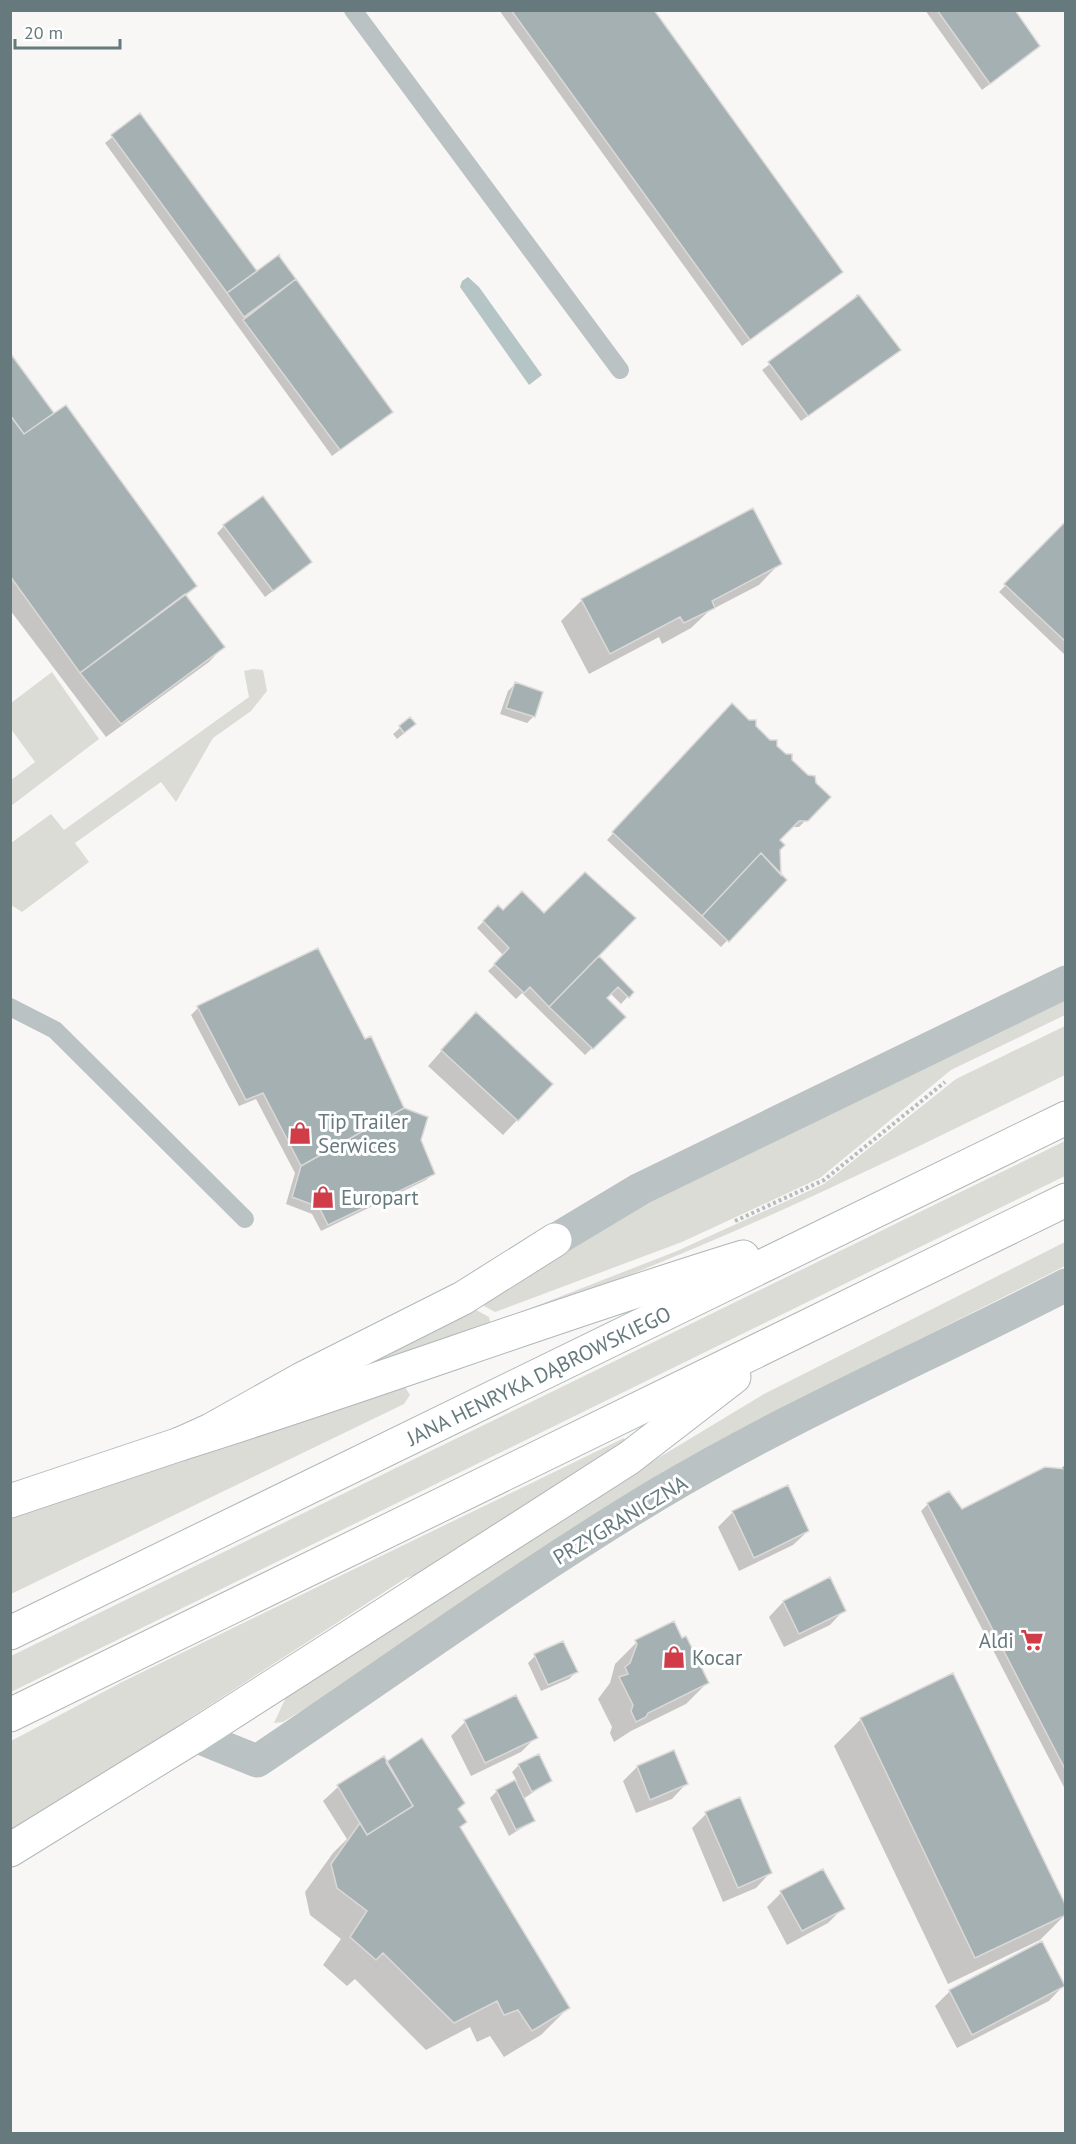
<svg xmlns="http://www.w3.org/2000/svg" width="1076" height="2144" font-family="'PT Sans',sans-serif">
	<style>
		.green { fill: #dadcd5 }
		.water { fill: #b5c4c4 }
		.shadow { fill: #0003 }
		.building { fill: #a5b0b2; stroke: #dad9d8; stroke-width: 1.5 }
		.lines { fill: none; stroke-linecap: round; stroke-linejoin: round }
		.secondary-casing { stroke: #b0b8ba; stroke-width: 35 }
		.primary-casing { stroke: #afb7b8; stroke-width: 35 }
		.path { stroke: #b6bbbc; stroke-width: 4; stroke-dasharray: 3 3; stroke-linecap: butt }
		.lane { stroke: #bbc2c3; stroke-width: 18 }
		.street { stroke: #bbc2c3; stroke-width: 33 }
		.secondary { stroke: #fff; stroke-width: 33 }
		.primary { stroke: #fff; stroke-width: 33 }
		.labels { text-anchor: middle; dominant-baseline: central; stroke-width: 6; stroke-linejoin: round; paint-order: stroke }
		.poi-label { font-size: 21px; fill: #667a7d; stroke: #fff; text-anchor: start }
		.street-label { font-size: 21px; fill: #667a7d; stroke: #fff }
	</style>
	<rect width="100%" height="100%" fill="#f8f7f6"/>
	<path class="green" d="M253 669 263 670 267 691 251 711 213 738 176 802 161 782 75 843 89 862 22 912 11 905V843L51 814 64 830 249 697 244 671Z
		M52 672 99 739 11 806V780L35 762 11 729V703Z
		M1065 994V1015L951 1070 820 1178 682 1242 495 1312 475 1301 580 1237Z
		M1065 1026V1075C889 1161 715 1247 529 1313L531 1308 677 1251 824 1184 956 1079Z
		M1065 1141V1176L11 1692V1656Z
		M1065 1242V1266L900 1349 283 1722 274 1723 286 1697 630 1475 764 1394Z
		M467 1305 489 1317 491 1326 346 1375Z
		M405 1387 410 1395 404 1404 11 1594V1515Z
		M624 1438 625 1441 426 1572 406 1578 99 1777 11 1830V1741L122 1682Z"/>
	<path class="water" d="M468 277 479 287 542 375 529 385 460 287 462 281Z"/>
	<path class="shadow" d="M499 10H652L841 272 742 346Z
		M925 10H1013L1031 53 982 90Z
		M140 115 257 273 278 257 391 412 332 456 105 143Z
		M857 294 898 349 801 421 762 370 851 304Z
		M10 356 53 415 195 586 185 596 223 647 209 662 106 737 10 610Z
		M1066 523V656L999 592Z
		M224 526 310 562 265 597 217 533Z
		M780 563 759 585 709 611 691 628 662 644 659 637 589 674 561 621 582 600Z
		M515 684 534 716 527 723 500 714 508 691Z
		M726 712 754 726 829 797 799 827H791L778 840 780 876 784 880 721 947 607 840Z
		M410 719 407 731 397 739 393 734Z
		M498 907 503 912 544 915 597 956 632 992 621 1004 610 993 605 998 624 1017 585 1055 522 993 516 999 488 971 504 956 477 928Z
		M198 1008 433 1173 426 1180 321 1231 312 1214 286 1204 295 1173 256 1099 239 1106 191 1015Z
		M461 1029 551 1084 503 1135 428 1066Z
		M1066 1470V1791L921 1511 928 1504 961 1511Z
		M733 1512 808 1531 793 1545 739 1571 718 1527Z
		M829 1580 844 1610 830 1625 784 1647 769 1617 783 1602Z
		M637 1642 707 1683 686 1704 631 1731 614 1742 610 1733 612 1727 598 1699 610 1683 615 1664Z
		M535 1656 576 1672 569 1679 541 1691 528 1663Z
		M861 1719 1066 1914 1040 1940 948 1984 834 1746Z
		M465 1722 536 1737 521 1752 471 1776 451 1736Z
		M383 1758 386 1764 456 1809 459 1828 568 2008 541 2035 504 2057 490 2036 477 2042 470 2027 426 2050 355 1979 347 1986 323 1965 341 1939 310 1915 305 1892 333 1853 347 1839 323 1801 338 1787Z
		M519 1765 550 1781 523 1799 533 1821 509 1836 490 1798 497 1791 517 1781 512 1772Z
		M637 1767 686 1784 672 1799 636 1813 623 1781Z
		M706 1814 770 1873 756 1888 723 1902 692 1828Z
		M781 1893 843 1908 828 1923 787 1945 767 1907Z
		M1063 1986 1049 2001 957 2048 935 2006 950 1991Z"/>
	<path class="building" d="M511 10H654L843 272 750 340Z
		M937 10H1015L1040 46 990 84Z
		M140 113 257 271 227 293 111 135Z
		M280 254 279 256 296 279 244 317 227 293Z
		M296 279 393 412 340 450 243 320Z
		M859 295 901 350 808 416 768 362Z
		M10 353 54 413 24 434 10 415Z
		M66 405 197 586 80 673 10 576V415L24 434Z
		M263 496 312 562 273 591 223 525Z
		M753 508 782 564 712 601 715 608 684 623 680 617 610 654 581 599Z
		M1066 521V642L1004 584Z
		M185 594 225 647 121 724 80 673Z
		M515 682 543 692 535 717 506 708Z
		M732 703 749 720H756V726L770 740H777V746L786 754H792V760L808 775 815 776 816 783 831 797 808 821H799L780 840 785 845 780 850 781 875 761 853 702 916 612 832Z
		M410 717 416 724 404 733 399 726Z
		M761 853 787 880 729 942 702 916Z
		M585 872 636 918 549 1007 530 987 524 993 494 964 509 948 483 921 498 905 503 910 522 891 544 913Z
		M318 948 365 1039 371 1036 404 1108 301 1166 263 1093 246 1100 197 1006Z
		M599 956 634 992 629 998 618 987 607 998 626 1017 593 1049 549 1007Z
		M476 1012 553 1084 518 1121 441 1050Z
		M404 1108 428 1117 421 1140 435 1174 328 1225 319 1207 292 1197 301 1166Z
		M1045 1467 1066 1469V1771L927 1503 949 1491 962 1509Z
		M788 1485 809 1531 754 1558 732 1511Z
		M830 1577 846 1611 799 1634 783 1601Z
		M674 1621 682 1638 686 1636 709 1683 648 1713 646 1717 636 1722 631 1711 633 1705 619 1677 628 1674 625 1667 630 1663 637 1644 635 1640Z
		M563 1641 578 1672 548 1685 534 1654Z
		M953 1673 1066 1906V1915L975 1958 860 1718Z
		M516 1695 538 1738 485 1763 464 1720Z
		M422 1738 465 1803 458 1809 467 1822 460 1827 570 2008 532 2031 518 2010 504 2015 497 2001 454 2023 383 1953 376 1960 350 1937 367 1911 337 1888 331 1864 360 1823 367 1835 413 1806 386 1762Z
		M674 1750 688 1784 650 1800 637 1766Z
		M539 1754 552 1781 532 1792 518 1764Z
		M384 1756 413 1806 367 1835 337 1785Z
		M515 1780 535 1821 516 1830 496 1790Z
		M740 1797 772 1873 738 1888 705 1812Z
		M823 1869 845 1909 802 1931 780 1891Z
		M1042 1941 1065 1986 972 2035 949 1990Z"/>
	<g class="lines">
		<g class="secondary-casing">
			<path id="secondary" d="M10 1501 180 1444 211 1430 302 1379 463 1298 555 1240
				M10 1850 195 1736"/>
		</g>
		<g class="primary-casing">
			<g id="primary">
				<path d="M180 1444C369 1385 554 1315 743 1257"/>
				<path id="s1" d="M10 1633 1066 1118"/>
				<path d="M10 1715 1066 1200"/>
				<path d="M195 1736 629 1458 734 1377"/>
			</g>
		</g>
		<path class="path" d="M735 1221 824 1180 945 1082
			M1063 1469 1066 1467"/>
		<path class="lane" d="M353 10 620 370
			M10 1007 55 1030 245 1219"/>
		<path class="street" d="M555 1240 640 1189 1066 982
			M195 1736 257 1761C390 1672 520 1577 658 1494 789 1416 930 1355 1066 1285"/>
		<use href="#secondary" class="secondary"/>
		<use href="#primary" class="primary"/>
	</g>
	<defs>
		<g id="shop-bare" transform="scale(1.8)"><path d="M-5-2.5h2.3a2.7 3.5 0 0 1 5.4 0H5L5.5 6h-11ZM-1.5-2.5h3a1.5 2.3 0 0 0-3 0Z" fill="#d03d48" stroke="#fff" stroke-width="2.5" paint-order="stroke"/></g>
		<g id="supermarket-bare" transform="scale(1.8)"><path d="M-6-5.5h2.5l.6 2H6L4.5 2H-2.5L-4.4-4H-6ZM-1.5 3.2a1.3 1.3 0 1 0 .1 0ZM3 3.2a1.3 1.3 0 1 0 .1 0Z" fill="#d03d48" stroke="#fff" stroke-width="2.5" paint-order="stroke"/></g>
	</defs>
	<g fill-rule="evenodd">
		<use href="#shop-bare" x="300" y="1133"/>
		<use href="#shop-bare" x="323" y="1197"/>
		<use href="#supermarket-bare" x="1032" y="1640"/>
		<use href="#shop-bare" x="674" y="1657"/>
	</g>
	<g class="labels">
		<g class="poi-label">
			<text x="318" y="1121">Tip Trailer<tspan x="318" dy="24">Serwices</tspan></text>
			<text x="341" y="1197">Europart</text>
			<text x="1014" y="1640" text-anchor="end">Aldi</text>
			<text x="692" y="1657">Kocar</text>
		</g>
		<g class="street-label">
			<text stroke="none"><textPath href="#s1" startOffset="588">JANA HENRYKA DĄBROWSKIEGO</textPath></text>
			<text transform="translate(620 1520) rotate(-31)">PRZYGRANICZNA</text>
		</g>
	</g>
	<rect width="1076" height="2144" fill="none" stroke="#667a7d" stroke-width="24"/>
	<path d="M15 39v9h105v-9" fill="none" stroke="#667a7d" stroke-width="3"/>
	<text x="24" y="39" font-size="18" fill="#667a7d" stroke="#ffffff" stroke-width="4.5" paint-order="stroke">20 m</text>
</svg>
